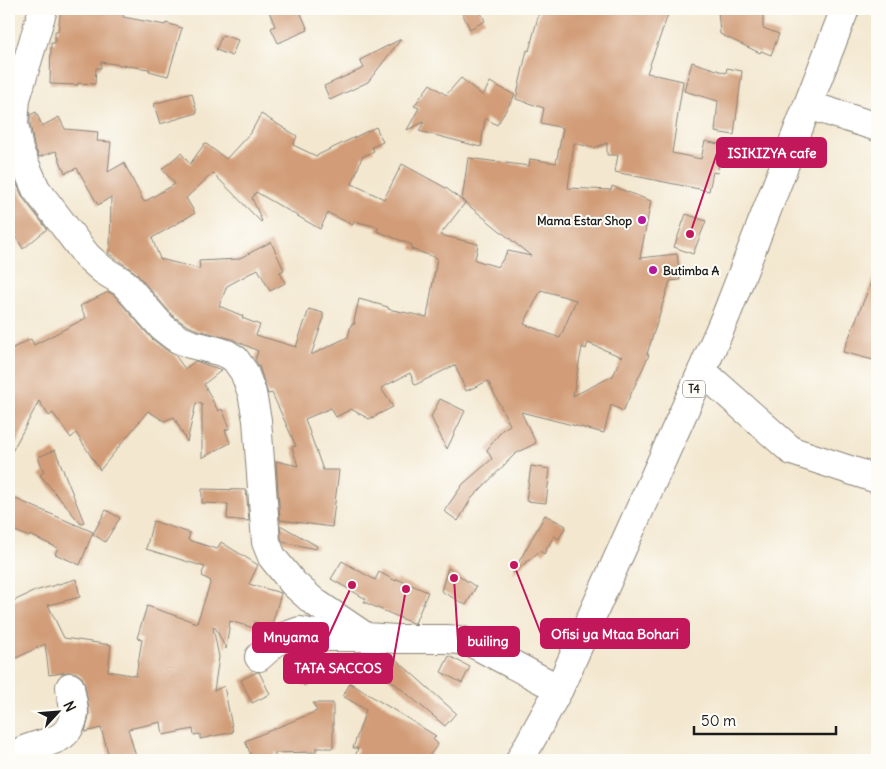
<svg xmlns="http://www.w3.org/2000/svg" width="886" height="769" font-family="Delius,sans-serif">
	<style>
		.building { fill: #d19c77; fill-rule: evenodd }
		.lines { fill: none; stroke-linecap: round; stroke-linejoin: round }
		.minor-casing { stroke: #888276; stroke-width: 30 }
		.highway-casing { stroke: #888276; stroke-width: 30 }
		.minor { stroke: #fff; stroke-width: 28 }
		.highway { stroke: #fff; stroke-width: 28 }
		.poi-dot { fill: #b5179e; stroke: #fdfcf7; stroke-width: 2 }
		.labels { text-anchor: middle; dominant-baseline: central; stroke-width: 4; stroke-linejoin: round; paint-order: stroke }
		.shield { fill: #fdfcf7; stroke: #605f5e; stroke-width: 1 }
		.shield-label { font-size: 11px; font-weight: bold; fill: #1c1c1c }
		.poi-label { font-size: 12px; font-weight: bold; fill: #1c1c1c; stroke: #fdfcf7; text-anchor: end }
		.leader { fill: none; stroke: #c2185b; stroke-width: 2 }
		.callout-dot { fill: #c2185b; stroke: #fdfcf7; stroke-width: 2 }
		.callout { fill: #c2185b; stroke: #c2185b; stroke-width: 2 }
		.callout-label { font-size: 14px; text-anchor: middle; font-weight: bold; fill: #fff }
	</style>
	<rect width="100%" height="100%" fill="#fdfcf7"/>
	<filter id="ink" filterUnits="userSpaceOnUse"><feTurbulence type="fractalNoise" baseFrequency=".02" numOctaves="2"/><feDisplacementMap in="SourceGraphic" scale="10" xChannelSelector="R" yChannelSelector="G"/><feConvolveMatrix kernelMatrix="1 2 1 2 8 2 1 2 1" color-interpolation-filters="sRGB"/></filter>
	<filter id="wash" filterUnits="userSpaceOnUse"><feTurbulence type="fractalNoise" baseFrequency=".0096" numOctaves="4" result="noise"/><feDisplacementMap in="SourceGraphic" scale="20" xChannelSelector="R" yChannelSelector="G"/><feGaussianBlur stdDeviation="1.12" result="paint"/><feColorMatrix in="noise" values="0 0 0 0 0 0 0 0 0 0 0 0 0 0 0 0 0 1.4 0 .05"/><feComposite in="paint" operator="in"/></filter>
	<g filter="url(#wash)">
		<rect width="100%" height="100%" fill="#f3e7cf"/>
		<g id="blocks">
			<path class="building" d="M61 9H116L124 10 123 17 165 25 166 23 182 28 168 76 149 71V69L101 62V68H96L95 84 78 83V85L50 84 51 43H55V31H58Z
				M268 9H299L308 30 278 43 271 28 275 26Z
				M460 9H479L485 21 470 29Z
				M540 9H670L647 73 683 81 672 153 701 159 705 141 723 145 717 173 713 172 709 191 615 172 618 155H607V143L594 148 574 143 568 188 611 190 612 186 651 201 640 258 677 254 680 280 670 281 647 354 649 355 623 411 611 405 604 433 521 412 536 443 515 454 471 499 458 521 444 511 463 484 492 459 487 450 502 430 510 425 488 381 466 391 455 365 415 385 410 373 381 388 393 407 369 419 351 409 336 417 331 408 305 419 323 470H339L332 527 280 520 276 461 298 466 292 447 296 446 272 393 268 394 259 366 255 360 258 351 232 339 195 329 186 325 173 316 136 273 108 253 110 249 111 197 98 205 77 168 65 173 56 151 39 157 34 145 30 123V115L36 112 42 126 59 117 65 129 98 132 97 141 111 142 108 172 124 163 144 202 175 184 162 169 181 153 190 164 205 143 226 159 251 132 261 114 297 136 293 145 316 156 376 127 383 142 372 147 374 151 362 157 352 184 384 199 402 164 446 188 465 203 440 235 478 244 475 260 498 267 508 251 531 256 462 200 468 158 529 166 530 159 556 163 563 128 541 123 544 108 516 99 527 50 529 51ZM213 173 261 222 262 221 252 198 256 192 320 229 328 213 353 225 354 221 378 227 377 231 412 245 411 249 437 258 427 317 388 309V307L359 299 354 321 355 324 353 323V325H351L348 337 311 355 323 320V313L309 309 296 347 256 335 260 325 242 318 243 316 219 306 227 286 258 269 270 291 285 283 280 272 284 270 271 242 238 259 199 261 200 269 160 259 152 238 195 213 186 198ZM541 290 576 300 560 338 524 324ZM588 343 622 357 613 376 573 396 582 347 586 349Z
				M718 9H763V28L779 34 771 55 761 51 760 53 720 34Z
				M222 35 238 40 232 56 216 50Z
				M401 39 368 82 330 100 324 86 364 68 360 60Z
				M692 62 726 73 727 68 742 71 734 135 715 132 718 101 684 91Z
				M461 78 483 96 490 82 515 95 497 125 485 118 481 147 419 131 424 122 407 130 419 108 414 106 430 84 446 95Z
				M192 93 197 113 160 124 154 104Z
				M9 166 23 198 47 229 23 249 9 222Z
				M686 214 706 221 693 254 674 247Z
				M877 268V361L843 352Z
				M108 292 114 295 152 339 169 352 175 355 185 369 195 361 222 370 204 384 218 411 222 409 230 428 225 430 230 443 202 458V404L196 403 187 442 174 417 164 421 148 411 100 470 76 433 71 438 53 413 49 416 39 401 9 457V350L31 339 34 345 86 318 80 306Z
				M440 399 465 411 447 449 431 417Z
				M55 450 84 522 81 524 40 475 44 472 38 457Z
				M531 466 550 469 546 503 526 501Z
				M202 489 246 490 249 521 227 519 228 504 202 503Z
				M9 496 93 532 80 565 55 554 58 548 30 535 29 537 9 528Z
				M106 510 120 518 105 542 93 534Z
				M545 515 566 526 559 539 554 536 544 554 540 551 512 574Z
				M153 521 190 533 188 540 217 549 221 542 258 565 249 584 281 593 272 625 270 626 254 622 257 629 230 621 226 649 215 627H213L219 657 214 691 224 686 233 732 200 739V734L194 735 193 729 163 735 161 722 128 729 137 760H110L101 728 85 732 89 717V709L85 685 82 677 76 673 68 672 49 675 45 644 14 659 9 648V603L35 591 76 579 80 597 48 605 64 638 111 645 108 671 136 676 142 639 137 638 147 606 197 623 211 581 202 576 203 574 202 573 205 567 146 549Z
				M280 525 317 546 316 549 283 542 281 538Z
				M342 561 375 580 379 572 396 581 397 579 428 592 415 623H412L364 602 366 599 331 579Z
				M448 568 476 587 466 605 441 591Z
				M375 653 390 654 456 713 445 726 368 661Z
				M301 654H307L317 673V679L304 686 290 660Z
				M449 656 470 667 462 683 441 672Z
				M257 672H259L270 694 252 703 241 680Z
				M350 683 436 736 433 739 438 744 426 760H354L358 748H353L366 710 343 696Z
				M313 703H333V748H316V752L274 753 277 760H253L245 741 317 711Z"/>
		</g>
	</g>
	<g filter="url(#ink)">
		<use href="#blocks" fill-opacity="0" stroke="#888276" stroke-width="1"/>
		<g class="lines">
			<g class="minor-casing">
				<path id="minor" d="M43 9 16 99 14 124 19 150 36 189 87 256 103 270 124 283 162 327 171 334 178 339 190 344 218 351 227 354 235 359 244 372 252 393 257 420 266 542 272 557 293 583 313 601 366 637 396 639H446L459 640 474 644 559 689
					M808 105 877 127
					M702 371 792 451 877 479
					M259 657 280 638 300 631 329 637H366
					M9 760C13 757 17 753 22 751 44 740 70 745 74 713 74 705 71 695 70 687"/>
			</g>
			<g class="highway-casing">
				<path id="highway" d="M520 760 559 689 702 371 727 313 845 9"/>
			</g>
			<use href="#minor" class="minor"/>
			<use href="#highway" class="highway"/>
		</g>
	</g>
	<g class="poi-dot">
		<circle cx="642" cy="220" r="5"/>
		<circle cx="653" cy="270" r="5"/>
	</g>
	<g class="labels">
		<rect class="shield" x="683" y="380.5" width="22" height="17" rx="4"/>
		<g class="shield-label">
			<text x="694" y="389">T4</text>
		</g>
		<g class="poi-label">
			<text x="632" y="220">Mama Estar Shop</text>
			<text x="663" y="270" text-anchor="start">Butimba A</text>
		</g>
	</g>
	<path class="leader" d="M690 234L717 153M514 565L541 634M352 585L328 637M454 578L458 641M406 589L392 668"/>
	<g class="callout-dot">
		<circle cx="690" cy="234" r="5"/>
		<circle cx="514" cy="565" r="5"/>
		<circle cx="352" cy="585" r="5"/>
		<circle cx="454" cy="578" r="5"/>
		<circle cx="406" cy="589" r="5"/>
	</g>
	<g class="callout">
		<rect x="717" y="138" width="109" height="29" rx="5"/>
		<rect x="541" y="619" width="148" height="29" rx="5"/>
		<rect x="253" y="623" width="75" height="29" rx="5"/>
		<rect x="458" y="627" width="61" height="29" rx="5"/>
		<rect x="284" y="654" width="108" height="29" rx="5"/>
	</g>
	<g class="callout-label">
		<text x="772" y="158">ISIKIZYA cafe</text>
		<text x="615" y="639">Ofisi ya Mtaa Bohari</text>
		<text x="291" y="642">Mnyama</text>
		<text x="488" y="646">builing</text>
		<text x="338" y="673">TATA SACCOS</text>
	</g>
	<rect width="886" height="769" fill="none" stroke="#fdfcf7" stroke-width="30"/>
	<g transform="translate(58 712) rotate(64)" stroke="#fdfcf7" stroke-width="4" paint-order="stroke">
	<path d="M0-4L9 19L0 12L-9 19Z" fill="#1c1c1c"/>
	<text y="-8" font-size="14" font-weight="bold" text-anchor="middle" fill="#1c1c1c">N</text>
	</g>
	<path d="M694 726v8h142v-8" fill="none" stroke="#1c1c1c" stroke-width="2.5"/>
	<text x="701" y="726" font-size="15" fill="#1c1c1c" stroke="#fdfcf7" stroke-width="4" paint-order="stroke">50 m</text>
</svg>
